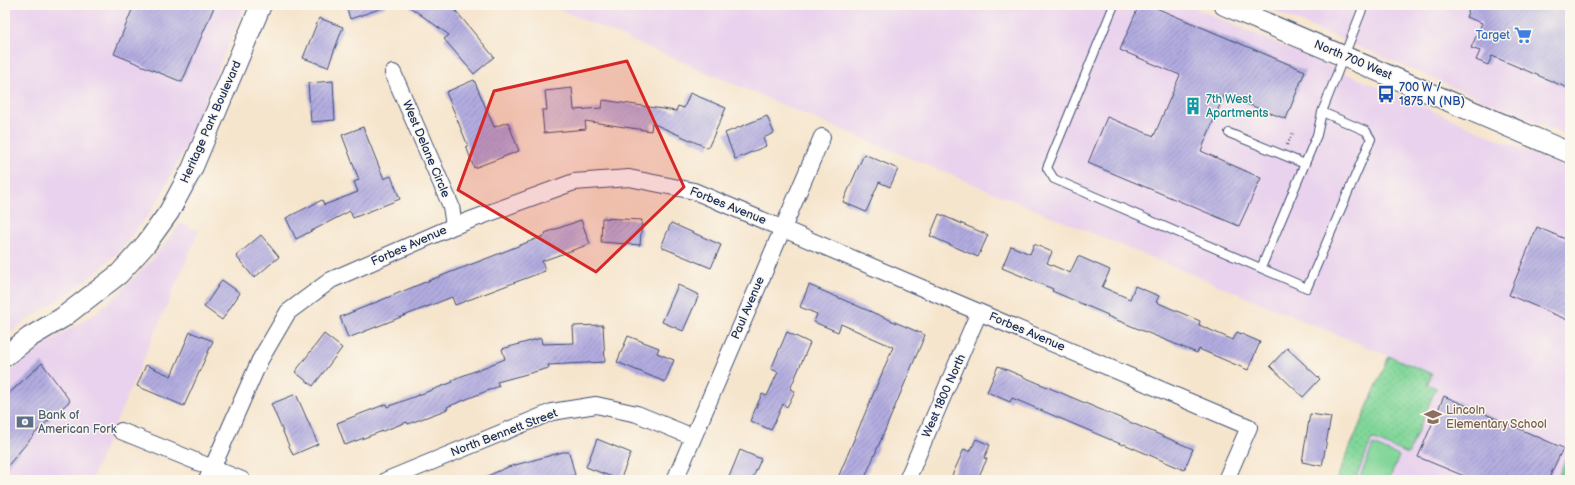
<svg xmlns="http://www.w3.org/2000/svg" width="1575" height="485" font-family="'Balsamiq Sans',sans-serif">
	<style>
		.built { fill: #e9d2ed }
		.grass { fill: url(#grass-dots); stroke: #4e827c }
		.park { fill: #81d699; stroke: #4e827c }
		.building { fill: url(#building-hatch) }
		.lines { fill: none; stroke-linecap: round; stroke-linejoin: round }
		.service-casing { stroke: #3c4a6f; stroke-width: 10 }
		.minor-casing { stroke: #3c4a6f; stroke-width: 18 }
		.tertiary-casing { stroke: #3c4a6f; stroke-width: 22 }
		.path { stroke: #3c4a6f; stroke-width: 2.5; stroke-dasharray: 1 3; stroke-linecap: butt }
		.service { stroke: #fff; stroke-width: 8 }
		.minor { stroke: #fff; stroke-width: 16 }
		.tertiary { stroke: #fff; stroke-width: 20 }
		.marked { fill: #d62828; fill-opacity: 0.2; stroke: #d62828; stroke-width: 3; stroke-linejoin: round }
		.labels { text-anchor: middle; dominant-baseline: central; stroke-width: 3; stroke-linejoin: round; paint-order: stroke }
		.shop-label { font-size: 12px; fill: #366cbe; stroke: #fbf7ec; text-anchor: end }
		.street-label { font-size: 12px; fill: #1b2f5e; stroke: #fbf7ec }
		.transit-label { font-size: 12px; fill: #164399; stroke: #fbf7ec; text-anchor: start }
		.culture-label { font-size: 12px; fill: #0d838f; stroke: #fbf7ec; text-anchor: start }
		.education-label { font-size: 12px; fill: #785e54; stroke: #fbf7ec; text-anchor: start }
		.service-label { font-size: 12px; fill: #4e5e75; stroke: #fbf7ec; text-anchor: start }
	</style>
	<defs>
		<pattern id="grass-dots" width="8" height="8" patternUnits="userSpaceOnUse"><rect width="8" height="8" fill="#81d699"/><path d="M2 2h.1M6 6h.1" fill="none" stroke="#6fb886" stroke-width="1.8" stroke-linecap="round"/></pattern>
		<pattern id="building-hatch" width="6" height="6" patternUnits="userSpaceOnUse"><rect width="6" height="6" fill="#b2ace0"/><path d="M-1 1l2-2M0 6l6-6M5 7l2-2" fill="none" stroke="#908cb9"/></pattern>
	</defs>
	<rect width="100%" height="100%" fill="#fbf7ec"/>
	<filter id="ink" filterUnits="userSpaceOnUse"><feTurbulence type="fractalNoise" baseFrequency=".025" numOctaves="2"/><feDisplacementMap in="SourceGraphic" scale="8" xChannelSelector="R" yChannelSelector="G"/><feConvolveMatrix kernelMatrix="1 2 1 2 8 2 1 2 1" color-interpolation-filters="sRGB"/></filter>
	<filter id="wash" filterUnits="userSpaceOnUse"><feTurbulence type="fractalNoise" baseFrequency=".012" numOctaves="4" result="noise"/><feDisplacementMap in="SourceGraphic" scale="16" xChannelSelector="R" yChannelSelector="G"/><feGaussianBlur stdDeviation="0.9" result="paint"/><feColorMatrix in="noise" values="0 0 0 0 0 0 0 0 0 0 0 0 0 0 0 0 0 1.4 0 .05"/><feComposite in="paint" operator="in"/></filter>
	<g filter="url(#wash)">
		<rect width="100%" height="100%" fill="#f6e5cd"/>
		<path class="built" d="M5 5H245L185 147 163 192 152 210 118 252 94 274 68 294 28 319 5 336Z
			M549 5H1188L1570 170V480H1336L1389 356 811 117Z
			M1260 5H1570V137L1383 57Z
			M181 223 199 231 91 480H5V376L47 343 93 315 118 294 151 261Z"/>
		<path class="grass" d="M1389 356 1432 374 1427 384 1436 388 1408 454 1372 439 1355 480H1336Z
			M1570 449V480H1557Z"/>
		<path class="park" d="M1373 445 1399 456 1389 480H1359Z"/>
		<g id="blocks">
			<path class="building" d="M134 5H215L182 82 114 54Z
				M346 5H385V7L350 19Z
				M407 5H451L494 57 474 74 444 39 449 35Z
				M1139 5H1149L1305 71 1286 119 1224 95 1201 151 1261 178 1239 226 1088 163 1107 117 1154 136 1180 75 1120 50Z
				M1471 5H1570V89L1492 56 1488 65 1476 60 1480 51 1471 48 1482 23 1466 17Z
				M319 18 343 27 328 67 303 58Z
				M474 80 494 127 508 122 519 151 474 168 466 146H468L446 92Z
				M333 81 335 120 311 122 308 83Z
				M572 88 574 110 602 108 603 100 676 111 678 106 684 108 690 93 726 108 708 148 652 123 651 131 585 121 586 129 544 133 542 110H547L545 91Z
				M767 116 774 133 763 138 766 146 735 159 725 133Z
				M363 127 384 179 391 176 400 199 353 218 350 211 296 239 286 218 322 200 324 205 358 192 354 182 359 180 342 135Z
				M864 154 898 169 890 187 879 182 866 212 843 202Z
				M939 214 988 235 978 257 930 236Z
				M602 218 642 220 640 245 601 242Z
				M581 220 590 244 542 261 545 271 455 305 452 297 348 338 340 317 428 281 493 256 546 235 545 233Z
				M671 223 721 245 711 268 661 247Z
				M1537 227 1570 241V321L1509 295Z
				M261 235 279 257 254 278 236 256Z
				M1034 244 1052 252 1047 263 1070 273 1078 256 1110 270 1102 287 1130 299 1135 286 1159 296 1156 302 1200 321 1199 325 1233 340 1237 332 1260 342 1248 370 1199 349 1197 353 1107 316 1108 315 1052 291 1053 289 1002 268 1011 246 1030 254Z
				M222 280 240 293 222 320 204 307Z
				M678 285 699 295 683 331 662 322Z
				M809 285 925 335 864 480H837L893 347 841 324 838 332 814 322 817 314 800 307Z
				M603 325 605 362 548 365 549 368 497 382 499 386 447 407 448 409 408 424 407 422 345 445 337 423 386 404 387 407 453 382 452 380 505 359 502 349 541 338 542 344 574 343 573 326Z
				M190 332 213 341 184 406 137 386 146 365 171 376Z
				M787 332 810 343 790 389 795 391 787 407 783 404 771 430 750 421 762 394 767 396 778 372 771 369Z
				M324 334 342 348 313 386 295 372Z
				M628 336 659 348 657 353 674 360 665 382 617 362Z
				M1287 348 1320 379 1303 397 1270 366Z
				M42 363 70 401 38 430 5 469V397Z
				M998 366 1193 449 1184 470 1124 444 1123 445 1012 398 1010 402 987 392Z
				M296 394 318 444 293 455 271 404Z
				M1444 396 1563 448 1548 480H1474L1418 457Z
				M1310 414 1331 417 1322 466 1302 462Z
				M597 439 631 453 620 480 586 467Z
				M976 439 990 445 984 458 987 459 977 480H950L964 449 970 452Z
				M740 450 761 459 752 480H737L729 477Z
				M563 452H569L575 475 554 480H478L508 467Z"/>
		</g>
	</g>
	<g filter="url(#ink)">
		<use href="#blocks" fill-opacity="0" stroke="#3c4a6f" stroke-width="1"/>
		<g class="lines">
			<g class="service-casing">
				<path id="service" d="M1114 5 1047 168 1054 179 1307 288 1371 139 1366 131 1322 112 1364 5
					M1229 133 1305 164
					M1261 268 1317 135 1322 112"/>
			</g>
			<g class="minor-casing">
				<path id="minor" d="M393 73 451 206 454 226
					M121 431 242 480
					M207 480 260 360 288 312 331 280 454 226 574 182 629 178 694 191 1249 427 1226 480
					M387 480 552 412 596 405 637 414 693 437
					M675 480 822 137
					M907 480 979 312"/>
			</g>
			<g class="tertiary-casing">
				<path id="tertiary" d="M1224 5 1570 153
					M5 356 30 337 62 318 119 274 146 244 169 212 192 169 261 5"/>
			</g>
			<path class="path" d="M1287 145 1294 131"/>
			<use href="#service" class="service"/>
			<use href="#minor" class="minor"/>
			<use href="#tertiary" class="tertiary"/>
		</g>
	</g>
	<path class="marked" d="M627 61 684 187 596 272 458 190 494 91Z"/>
	<defs>
		<g id="supermarket-bare" transform="scale(1.38)"><path d="M-6-5.5h2.5l.6 2H6L4.5 2H-2.5L-4.4-4H-6ZM-1.5 3.2a1.3 1.3 0 1 0 .1 0ZM3 3.2a1.3 1.3 0 1 0 .1 0Z" fill="#3f7fe0" stroke="#fbf7ec" stroke-width="2.5" paint-order="stroke"/></g>
		<g id="bus-bare" transform="scale(1.38)"><path d="M-5-6H5V4H4V6H2V4H-2V6H-4V4H-5ZM-3.5-4V0h7V-4ZM-3.5 1.2v1.5H-2V1.2ZM2 1.2v1.5H3.5V1.2Z" fill="#1a4fb4" stroke="#fbf7ec" stroke-width="2.5" paint-order="stroke"/></g>
		<g id="building-bare" transform="scale(1.38)"><path d="M-4-6H4V6H1V3H-1V6H-4ZM-2.5-4.3h1.7v1.8h-1.7ZM.8-4.3h1.7v1.8H.8ZM-2.5-1h1.7V.8h-1.7ZM.8-1h1.7V.8H.8Z" fill="#0f9aa8" stroke="#fbf7ec" stroke-width="2.5" paint-order="stroke"/></g>
		<g id="school-bare" transform="scale(1.38)"><path d="M0-5L7-2L0 1L-7-2ZM-4 1L0 2.5L4 1V4Q0 6-4 4Z" fill="#8d6e63" stroke="#fbf7ec" stroke-width="2.5" paint-order="stroke"/></g>
		<g id="bank-bare" transform="scale(1.38)"><path d="M-6-4H6V4H-6ZM0-2.3a2.3 2.3 0 1 0 0 4.6a2.3 2.3 0 1 0 0-4.6Z" fill="#5c6f8a" stroke="#fbf7ec" stroke-width="2.5" paint-order="stroke"/></g>
	</defs>
	<g fill-rule="evenodd">
		<use href="#supermarket-bare" x="1523" y="35"/>
		<use href="#bus-bare" x="1386" y="94"/>
		<use href="#building-bare" x="1193" y="106"/>
		<use href="#school-bare" x="1433" y="417"/>
		<use href="#bank-bare" x="25" y="422"/>
	</g>
	<g class="labels">
		<g class="shop-label">
			<text x="1510" y="35">Target</text>
		</g>
		<g class="street-label">
			<text transform="translate(1353 60) rotate(23)">North 700 West</text>
			<text transform="translate(211 122) rotate(-66)">Heritage Park Boulevard</text>
			<text transform="translate(426 149) rotate(67)">West Delane Circle</text>
			<text transform="translate(728 206) rotate(22)">Forbes Avenue</text>
			<text transform="translate(409 246) rotate(-24)">Forbes Avenue</text>
			<text transform="translate(748 308) rotate(-67)">Paul Avenue</text>
			<text transform="translate(1027 332) rotate(23)">Forbes Avenue</text>
			<text transform="translate(944 396) rotate(-66)">West 1800 North</text>
			<text transform="translate(504 433) rotate(-21)">North Bennett Street</text>
		</g>
		<g class="transit-label">
			<text x="1399" y="87">700 W /<tspan x="1399" dy="14">1875 N (NB)</tspan></text>
		</g>
		<g class="culture-label">
			<text x="1206" y="99">7th West<tspan x="1206" dy="14">Apartments</tspan></text>
		</g>
		<g class="education-label">
			<text x="1446" y="410">Lincoln<tspan x="1446" dy="14">Elementary School</tspan></text>
		</g>
		<g class="service-label">
			<text x="38" y="415">Bank of<tspan x="38" dy="14">American Fork</tspan></text>
		</g>
	</g>
	<rect width="1575" height="485" fill="none" stroke="#fbf7ec" stroke-width="20"/>
</svg>
